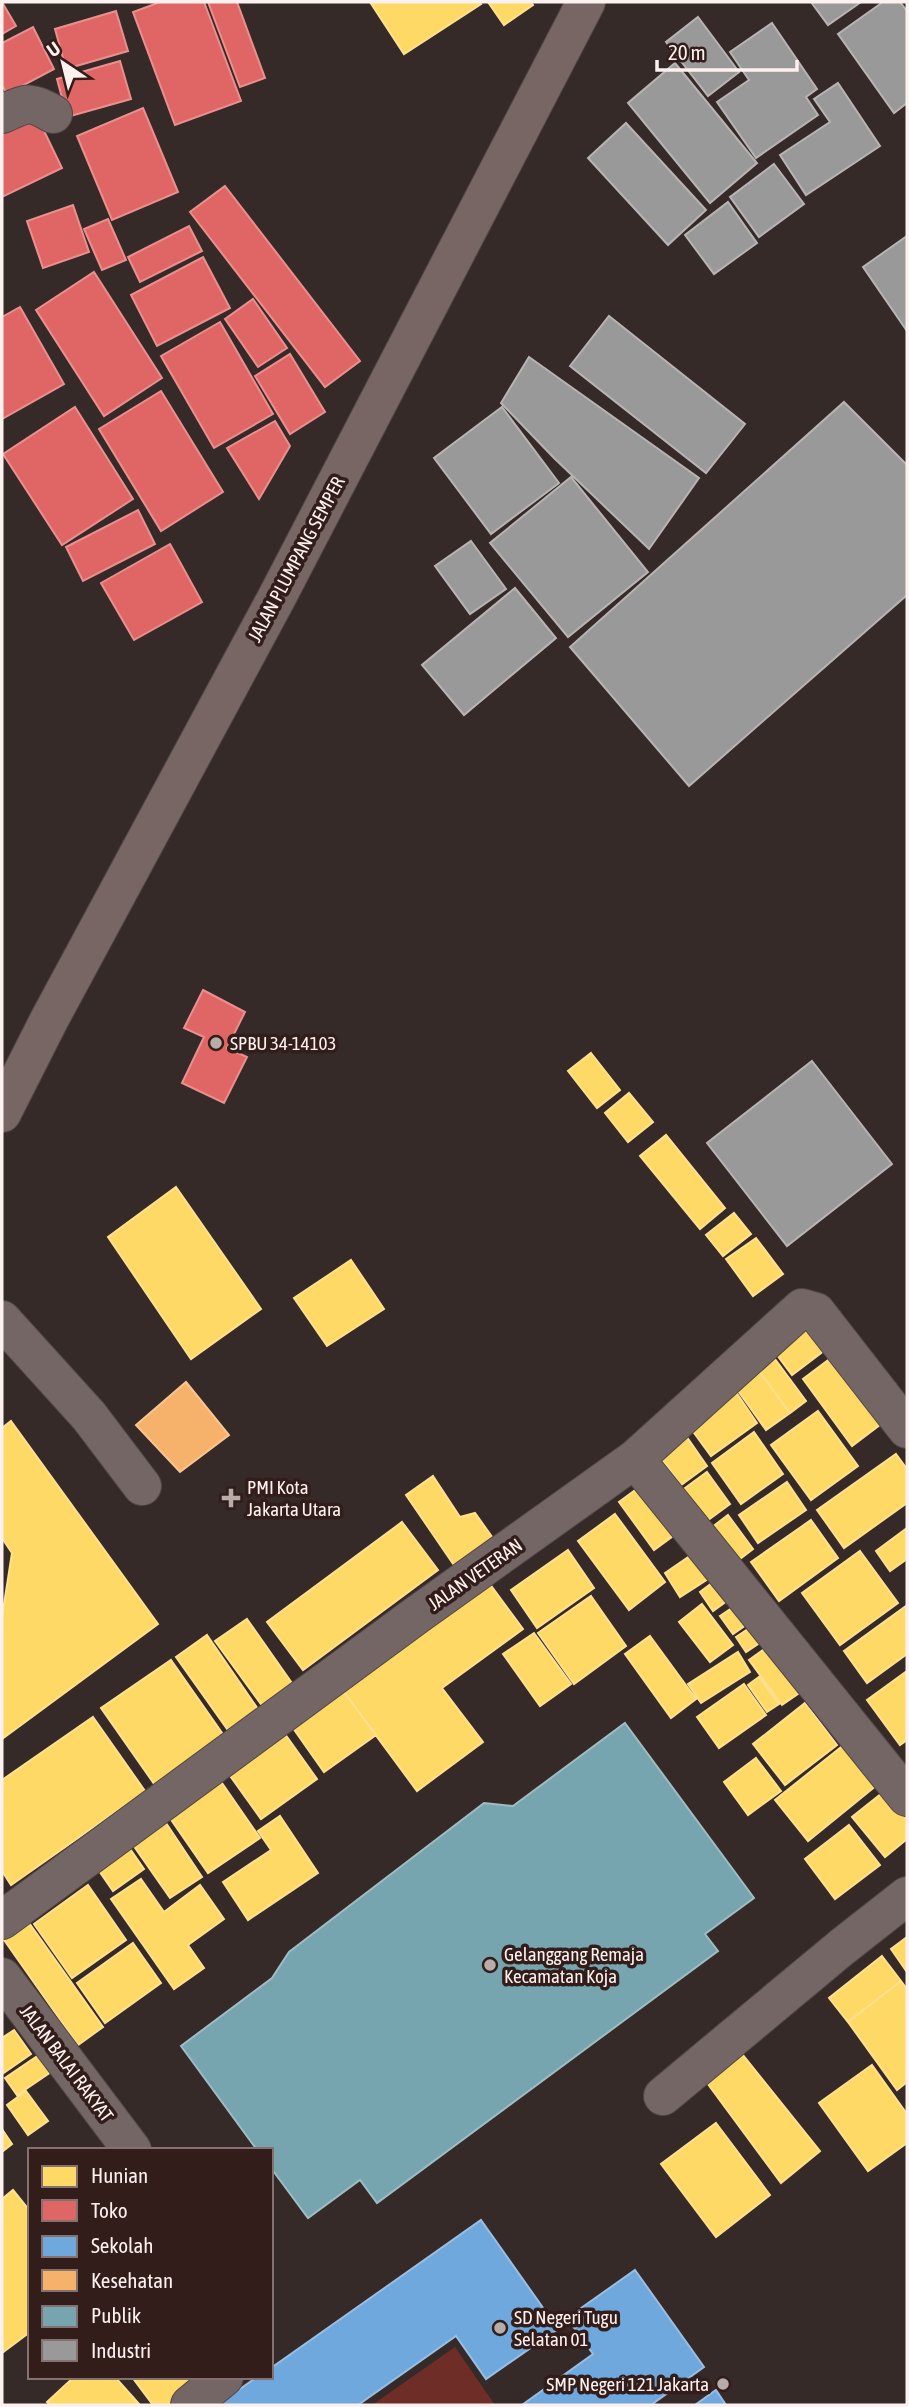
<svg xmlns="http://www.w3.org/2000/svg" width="909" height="2407" font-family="'Asap Condensed',sans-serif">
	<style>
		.green { fill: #6e2d27 }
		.homes { fill: #ffd966; stroke: #ffe08f; stroke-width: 2 }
		.shops { fill: #e06666; stroke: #e9908f; stroke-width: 2 }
		.schools { fill: #6fa8dc; stroke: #9abee2; stroke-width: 2 }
		.health { fill: #f6b26b; stroke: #f8c593; stroke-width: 2 }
		.public { fill: #76a5af; stroke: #9fbcc2; stroke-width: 2 }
		.industry { fill: #999; stroke: #b7b4b3; stroke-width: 2 }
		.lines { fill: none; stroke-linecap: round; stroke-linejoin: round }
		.street-casing { stroke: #514746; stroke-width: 40 }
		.secondary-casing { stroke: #514746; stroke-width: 40 }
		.street { stroke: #736664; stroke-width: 38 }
		.secondary { stroke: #776664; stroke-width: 38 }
		.poi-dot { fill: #b8acaa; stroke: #321d1a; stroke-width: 2.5 }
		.labels { text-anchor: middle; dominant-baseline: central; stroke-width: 7; stroke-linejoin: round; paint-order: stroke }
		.street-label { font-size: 19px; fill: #fef2f0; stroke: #321d1a }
		.poi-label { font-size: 19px; fill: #fef2f0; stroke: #321d1a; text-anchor: start }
	</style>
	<rect width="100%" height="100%" fill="#362a29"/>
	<path class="green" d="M455 2347 495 2405H372Z"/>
	<path class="homes" d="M370 2H479L481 4 404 54Z
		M488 2H531L533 5 504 25Z
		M591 1053 620 1090 597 1108 568 1071Z
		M629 1093 653 1122 628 1142 605 1113Z
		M666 1135 725 1208 700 1229 640 1156Z
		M176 1187 261 1309 191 1359 108 1237Z
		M734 1213 751 1234 723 1256 706 1235Z
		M756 1238 783 1274 753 1296 726 1259Z
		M351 1260 384 1309 327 1346 294 1298Z
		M816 1320 833 1344 792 1375 774 1351Z
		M839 1352 889 1418 852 1446 803 1379Z
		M775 1359 806 1401 790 1413 759 1371Z
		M759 1371 790 1413 766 1430 736 1388Z
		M736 1392 757 1423 711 1456 689 1426Z
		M818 1411 858 1466 811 1500 771 1445Z
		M11 1421 158 1624 2 1739V1617L12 1553 2 1538V1428Z
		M682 1430 707 1466 681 1485 655 1450Z
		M754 1432 783 1474 741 1504 712 1463Z
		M896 1454 907 1469V1503L844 1548 817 1510Z
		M707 1472 730 1504 700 1526 677 1494Z
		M433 1476 460 1517 475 1513 495 1541 456 1568 406 1495Z
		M649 1480 684 1528 654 1550 619 1502Z
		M787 1482 806 1510 758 1543 739 1515Z
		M615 1514 665 1582 629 1610 578 1541Z
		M728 1515 753 1549 732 1565 707 1531Z
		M811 1520 838 1558 779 1601 751 1562Z
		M402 1522 438 1570 303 1670 267 1622Z
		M907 1528V1559L890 1571 876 1551Z
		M703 1547 719 1572 680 1597 665 1573Z
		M568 1550 594 1588 537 1628 511 1590Z
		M860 1551 898 1603 840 1645 802 1593Z
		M724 1574 738 1593 713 1611 700 1592Z
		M484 1576 523 1629 442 1688 483 1742 417 1791 338 1684Z
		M591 1596 626 1646 574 1684 538 1633Z
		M744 1600 756 1618 733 1634 720 1616Z
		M702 1604 733 1645 710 1662 679 1622Z
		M906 1606 907 1654 867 1683 844 1651Z
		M247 1619 294 1686 263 1707 215 1641Z
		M763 1619 773 1634 746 1652 736 1637Z
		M534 1633 571 1684 540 1706 503 1654Z
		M207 1635 260 1712 230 1733 176 1657Z
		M650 1636 696 1699 671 1718 625 1654Z
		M778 1639 811 1685 782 1705 749 1660Z
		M738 1652 750 1672 701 1703 688 1684Z
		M171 1660 227 1740 157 1788 101 1708Z
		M907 1671V1740L900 1745 867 1700Z
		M759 1677 779 1704 767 1712 748 1685Z
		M338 1684 376 1735 324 1772 288 1721Z
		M744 1684 766 1715 719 1748 697 1717Z
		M805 1703 837 1745 785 1785 753 1744Z
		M93 1717 145 1791 11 1885 2 1871V1780Z
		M280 1727 317 1779 261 1819 223 1766Z
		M850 1740 883 1780 808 1841 775 1800Z
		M756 1758 781 1791 748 1815 724 1782Z
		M215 1773 260 1838 208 1873 163 1808Z
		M891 1786 907 1806V1839L885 1857 852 1817Z
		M280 1816 318 1873 248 1920 223 1882 271 1850 258 1831Z
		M164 1820 202 1877 170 1898 131 1842Z
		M849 1825 880 1865 835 1899 805 1859Z
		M126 1843 144 1869 113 1891 95 1865Z
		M141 1879 164 1912 200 1885 224 1919 188 1945 204 1968 174 1989 111 1899Z
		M88 1885 126 1940 72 1978 34 1924Z
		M27 1920 103 2027 78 2045 2 1937Z
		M907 1937V1972L891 1949Z
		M133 1943 161 1983 105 2023 77 1983Z
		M882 1956 901 1981 848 2022 829 1998Z
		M901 1981 907 1989V2082L897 2090 848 2022Z
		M14 2030 31 2054 2 2074V2038Z
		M734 2044 820 2151 781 2183 699 2072Z
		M39 2055 51 2072 17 2095 5 2078Z
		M872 2065 907 2114V2143L868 2171 819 2103Z
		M26 2091 48 2121 28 2135 7 2105Z
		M716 2123 770 2195 716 2237 661 2164Z
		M2 2129 12 2144 2 2152Z
		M13 2190 30 2211V2332L2 2353V2199Z
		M74 2377H115L140 2405H50L47 2402Z
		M132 2377H219L181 2405H153Z"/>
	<path class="shops" d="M2 2 16 26 2 34Z
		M160 2H204L241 101 175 125 133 12Z
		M208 2H237L265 78 240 87Z
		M116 11 128 51 66 69 55 29Z
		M33 27 54 69 7 94 2 85V43Z
		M120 61 131 99 67 117 57 79Z
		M32 106 62 168 2 197V121Z
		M143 108 178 192 112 220 77 136Z
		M225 186 360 361 325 387 190 212Z
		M73 205 89 252 43 268 27 221Z
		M108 219 126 260 102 270 84 229Z
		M189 226 202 251 140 282 128 257Z
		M203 257 230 308 157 346 131 295Z
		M94 272 162 378 104 416 36 310Z
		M253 299 287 348 258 367 225 319Z
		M20 307 64 384 2 419V317Z
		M220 322 273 414 214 448 161 356Z
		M290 354 325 412 290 434 255 376Z
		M161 391 223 492 161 531 99 429Z
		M75 407 133 499 62 545 3 454Z
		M275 421 290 446 259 499 227 448Z
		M138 510 155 544 83 581 66 547Z
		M170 544 202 602 134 640 101 583Z
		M203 990 245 1012 227 1048 247 1057 224 1103 182 1083 204 1037 184 1028Z"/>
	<path class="schools" d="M481 2220 558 2329 486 2379 456 2336 358 2405H217L257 2377H271V2368Z
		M635 2270 704 2367 651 2405H522L593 2354 567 2318Z
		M716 2390 726 2405H695Z"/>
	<path class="health" d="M186 1382 229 1435 180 1472 136 1425Z"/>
	<path class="public" d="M625 1723 754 1898 705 1934 718 1951 377 2203 360 2180 308 2218 271 2168V2150H257L181 2046 272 1978 289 1952 484 1803 513 1806Z"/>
	<path class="industry" d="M811 2H861L828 25Z
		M883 2H900L907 11V103L894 113 838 34Z
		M698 17 739 72 708 96 666 42Z
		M772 23 817 89 806 97 818 115 756 158 717 102 749 80 730 52Z
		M675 63 757 163 710 203 628 103Z
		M838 83 880 146 806 195 780 155 830 122 814 99Z
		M626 123 706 210 668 245 588 158Z
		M774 164 804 204 759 237 730 197Z
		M728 202 757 243 714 274 685 235Z
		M907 236V331L863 267Z
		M609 316 745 424 706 473 570 366Z
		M529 357 699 478 649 549 554 458 501 403Z
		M844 402 907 465V595L689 786 570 647Z
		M502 407 559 483 491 534 434 458Z
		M571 477 648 572 568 637 490 543Z
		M471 541 506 589 470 614 435 566Z
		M515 588 556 638 464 715 422 665Z
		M812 1061 892 1164 787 1246 707 1143Z"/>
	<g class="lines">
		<g class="street-casing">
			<path id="street" d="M2 114C28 103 28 100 53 114
				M2 1320 89 1416 142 1486
				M635 1459 907 1797
				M2 1920 418 1614 635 1459 802 1308 816 1312 907 1429
				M2 1977 132 2150
				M663 2096 842 1947 907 1896
				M190 2405 224 2377"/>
		</g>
		<g class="secondary-casing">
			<path id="secondary" d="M2 1113 49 1020 277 597 586 2"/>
		</g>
		<use href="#street" class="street"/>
		<use href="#secondary" class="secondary"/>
	</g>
	<g class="poi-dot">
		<circle cx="216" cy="1043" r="7"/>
		<path d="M227.5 1487.5h7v7h7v7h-7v7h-7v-7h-7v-7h7z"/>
		<circle cx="490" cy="1965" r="7"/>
		<circle cx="500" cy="2328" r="7"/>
		<circle cx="723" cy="2384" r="7"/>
	</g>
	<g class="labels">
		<g class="street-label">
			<text transform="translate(296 559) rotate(-62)">JALAN PLUMPANG SEMPER</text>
			<text transform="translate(475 1574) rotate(-35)">JALAN VETERAN</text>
			<text transform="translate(67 2063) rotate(53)">JALAN BALAI RAKYAT</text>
		</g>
		<g class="poi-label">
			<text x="230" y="1043">SPBU 34-14103</text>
			<text x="247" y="1487">PMI Kota<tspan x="247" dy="22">Jakarta Utara</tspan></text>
			<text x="504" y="1954">Gelanggang Remaja<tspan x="504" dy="22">Kecamatan Koja</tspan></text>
			<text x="514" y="2317">SD Negeri Tugu<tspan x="514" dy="22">Selatan 01</tspan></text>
			<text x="709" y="2384" text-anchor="end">SMP Negeri 121 Jakarta</text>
		</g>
	</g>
	<rect width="909" height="2407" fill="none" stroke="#fef2f0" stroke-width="7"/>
	<rect x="28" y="2148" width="245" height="231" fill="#321d1a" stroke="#847270" stroke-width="2"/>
	<rect x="42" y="2166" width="35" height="21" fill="#ffd966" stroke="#847270" stroke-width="2"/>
	<text x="91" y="2183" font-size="21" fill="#fef2f0">Hunian</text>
	<rect x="42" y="2200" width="35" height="21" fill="#e06666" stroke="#847270" stroke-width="2"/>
	<text x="91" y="2218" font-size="21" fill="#fef2f0">Toko</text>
	<rect x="42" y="2236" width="35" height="21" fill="#6fa8dc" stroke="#847270" stroke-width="2"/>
	<text x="91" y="2253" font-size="21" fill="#fef2f0">Sekolah</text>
	<rect x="42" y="2270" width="35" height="21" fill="#f6b26b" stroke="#847270" stroke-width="2"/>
	<text x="91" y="2288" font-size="21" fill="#fef2f0">Kesehatan</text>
	<rect x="42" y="2306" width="35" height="21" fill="#76a5af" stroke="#847270" stroke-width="2"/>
	<text x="91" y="2323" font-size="21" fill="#fef2f0">Publik</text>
	<rect x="42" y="2340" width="35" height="21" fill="#999999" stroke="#847270" stroke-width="2"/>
	<text x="91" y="2358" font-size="21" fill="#fef2f0">Industri</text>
	<g transform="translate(63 63) rotate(325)" stroke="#321d1a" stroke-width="5" paint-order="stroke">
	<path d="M0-5L12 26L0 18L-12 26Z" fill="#fef2f0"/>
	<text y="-10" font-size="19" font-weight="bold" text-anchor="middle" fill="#fef2f0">U</text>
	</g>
	<path d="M657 60v10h140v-10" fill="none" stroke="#fef2f0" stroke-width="3.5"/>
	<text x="668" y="60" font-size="21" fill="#fef2f0" stroke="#321d1a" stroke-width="5" paint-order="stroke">20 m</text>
</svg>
